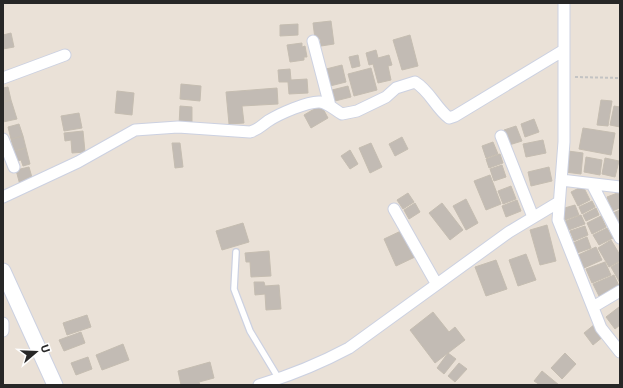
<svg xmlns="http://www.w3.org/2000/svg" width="623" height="388" font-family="'Open Sans',sans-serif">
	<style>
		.building { fill: #c2bbb4; stroke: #c5bdb1 }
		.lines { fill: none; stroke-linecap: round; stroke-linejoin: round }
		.lane-casing { stroke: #ccd1e1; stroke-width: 8 }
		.street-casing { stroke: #ccd1e1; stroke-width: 13 }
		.secondary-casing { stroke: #ccd1e1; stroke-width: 17 }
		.path { stroke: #c3c3c3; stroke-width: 2; stroke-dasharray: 3 2; stroke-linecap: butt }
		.lane { stroke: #fff; stroke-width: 5.5 }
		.street { stroke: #fff; stroke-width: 11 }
		.secondary { stroke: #fff; stroke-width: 15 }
	</style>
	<rect width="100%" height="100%" fill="#eae1d7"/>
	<path class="building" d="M331 21 334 44 321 46 320 39H315L313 23Z
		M298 24V35L280 36V25Z
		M11 33 14 47 3 49V35Z
		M410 35 418 66 402 70 393 40Z
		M302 43V47L305 46 307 57H304V60L290 62 287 45Z
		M376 50 378 58 389 55 392 65 388 66 391 80 378 83 373 64 369 65 366 53Z
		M358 55 360 66 352 68 349 57Z
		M342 65 346 82 330 86 326 69Z
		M371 68 377 90 354 96 348 74Z
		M290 69 291 80 307 79 308 93 289 94 288 82H279L278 70Z
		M181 84 201 86 200 101 180 99Z
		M348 86 351 97 331 102 328 91Z
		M8 87 11 100 3 102V88Z
		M277 88 278 104 242 106 244 123 229 124 226 92Z
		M117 91 134 93 132 115 115 113Z
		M11 100 17 119 3 122V102Z
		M601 100 612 101 608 126 597 125Z
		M321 105 328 118 311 128 304 115Z
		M180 106 192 107V125H179Z
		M614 106 620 107V127L610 125Z
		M79 113 82 128 64 131 61 116Z
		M534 119 539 132 525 137 521 124Z
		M19 124 23 136 11 139 8 127Z
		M516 126 522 141 509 145 504 130Z
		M583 128 615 133 611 155 579 149Z
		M83 131 85 152 72 153 71 140 65 141 64 133Z
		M23 136 26 148 14 151 11 139Z
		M402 137 408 149 395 156 389 144Z
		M543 140 546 153 526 157 523 144Z
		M493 142 498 154 486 158 482 146Z
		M172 143H180L183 167 175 168Z
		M371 143 382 167 370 173 359 148Z
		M26 148 30 164 23 166 21 160 14 162 12 152Z
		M350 150 358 164 350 169 341 156Z
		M568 151 583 153 581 174 565 172Z
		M500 154 503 163 489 168 486 159Z
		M586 157 602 160 600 175 584 172Z
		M605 158 619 161 615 177 602 174Z
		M502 165 506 177 494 181 490 169Z
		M29 167 33 181 20 185 16 170Z
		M549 167 552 181 531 186 528 172Z
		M490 175 501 204 486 210 474 181Z
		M511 186 516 199 503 204 498 191Z
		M583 186 590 200 578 206 571 192Z
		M620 192V208L612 211 607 197Z
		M408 193 414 202 403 209 397 200Z
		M466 199 478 223 466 230 453 206Z
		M517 200 521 211 506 217 502 206Z
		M592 201 595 207 582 214 579 207Z
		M415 203 420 212 409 219 404 210Z
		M442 203 463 230 450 240 429 213Z
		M575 205 579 215 565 220 561 209Z
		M596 208 599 215 586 221 583 215Z
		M620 210V226H619L613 213Z
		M581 215 585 224 566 231 563 222Z
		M601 216 606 227 592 234 587 223Z
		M243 223 249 242 222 250 216 231Z
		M547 225 556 261 540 265 530 230Z
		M585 226 588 235 574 241 570 231Z
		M607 228 613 238 599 245 593 235Z
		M403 230 415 257 396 266 384 239Z
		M587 237 591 248 577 253 573 243Z
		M611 240 620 255V261L609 267 598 248Z
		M596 247 602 260 584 268 578 255Z
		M269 251 271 276 251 277 250 262H246L245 253Z
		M526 254 536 280 518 286 509 260Z
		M496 260 507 289 486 296 475 267Z
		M605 262 611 275 592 283 586 269Z
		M620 262V283L611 267Z
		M614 275 620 288 600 298 593 284Z
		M254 282H264L265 286 279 285 281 309 266 310 265 294 255 295Z
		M619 307 620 325 615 329 606 317Z
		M433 312 449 332 455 327 465 340 435 363 410 330Z
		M87 315 91 327 67 335 63 323Z
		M595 324 604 336 593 345 584 333Z
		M81 332 85 343 64 351 59 340Z
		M123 344 129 360 102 370 96 355Z
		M448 353 456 359 444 374 437 368Z
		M565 353 576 364 562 379 551 368Z
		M88 357 92 369 76 375 71 363Z
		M210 362 214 378 199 382 200 385H181L178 371Z
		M459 363 467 369 455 382 448 376Z
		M542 371 559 385H540L534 381Z"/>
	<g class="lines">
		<g class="lane-casing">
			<path id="lane" d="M236 252 234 289 250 331 279 379"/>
		</g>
		<g class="street-casing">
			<path id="street" d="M564 3V142L558 220 601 328 620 352
				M313 41 330 106
				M3 78 65 55
				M501 136 533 217
				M3 139 14 167
				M561 180 620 187
				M592 184 620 238
				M3 197 78 162 135 130 178 127 250 132C258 130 261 126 268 121 279 114 308 101 320 102 328 103 335 110 342 114L357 111 386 97 396 88 415 82C430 91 435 107 449 118L455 116 564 50
				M394 209 436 283
				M593 307 620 291
				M3 323V331
				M259 385C292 375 319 364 349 348L509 232 559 202"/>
		</g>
		<g class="secondary-casing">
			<path id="secondary" d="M3 271 55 385"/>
		</g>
		<path class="path" d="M575 77 620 78"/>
		<use href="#lane" class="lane"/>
		<use href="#street" class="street"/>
		<use href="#secondary" class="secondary"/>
	</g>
	<rect width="623" height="388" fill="none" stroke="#272727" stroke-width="8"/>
	<g transform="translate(36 352) rotate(71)" stroke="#ffffff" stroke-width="3" paint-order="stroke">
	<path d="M0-3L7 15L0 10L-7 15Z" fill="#272727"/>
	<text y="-6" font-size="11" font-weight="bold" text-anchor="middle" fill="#272727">U</text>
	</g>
</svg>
